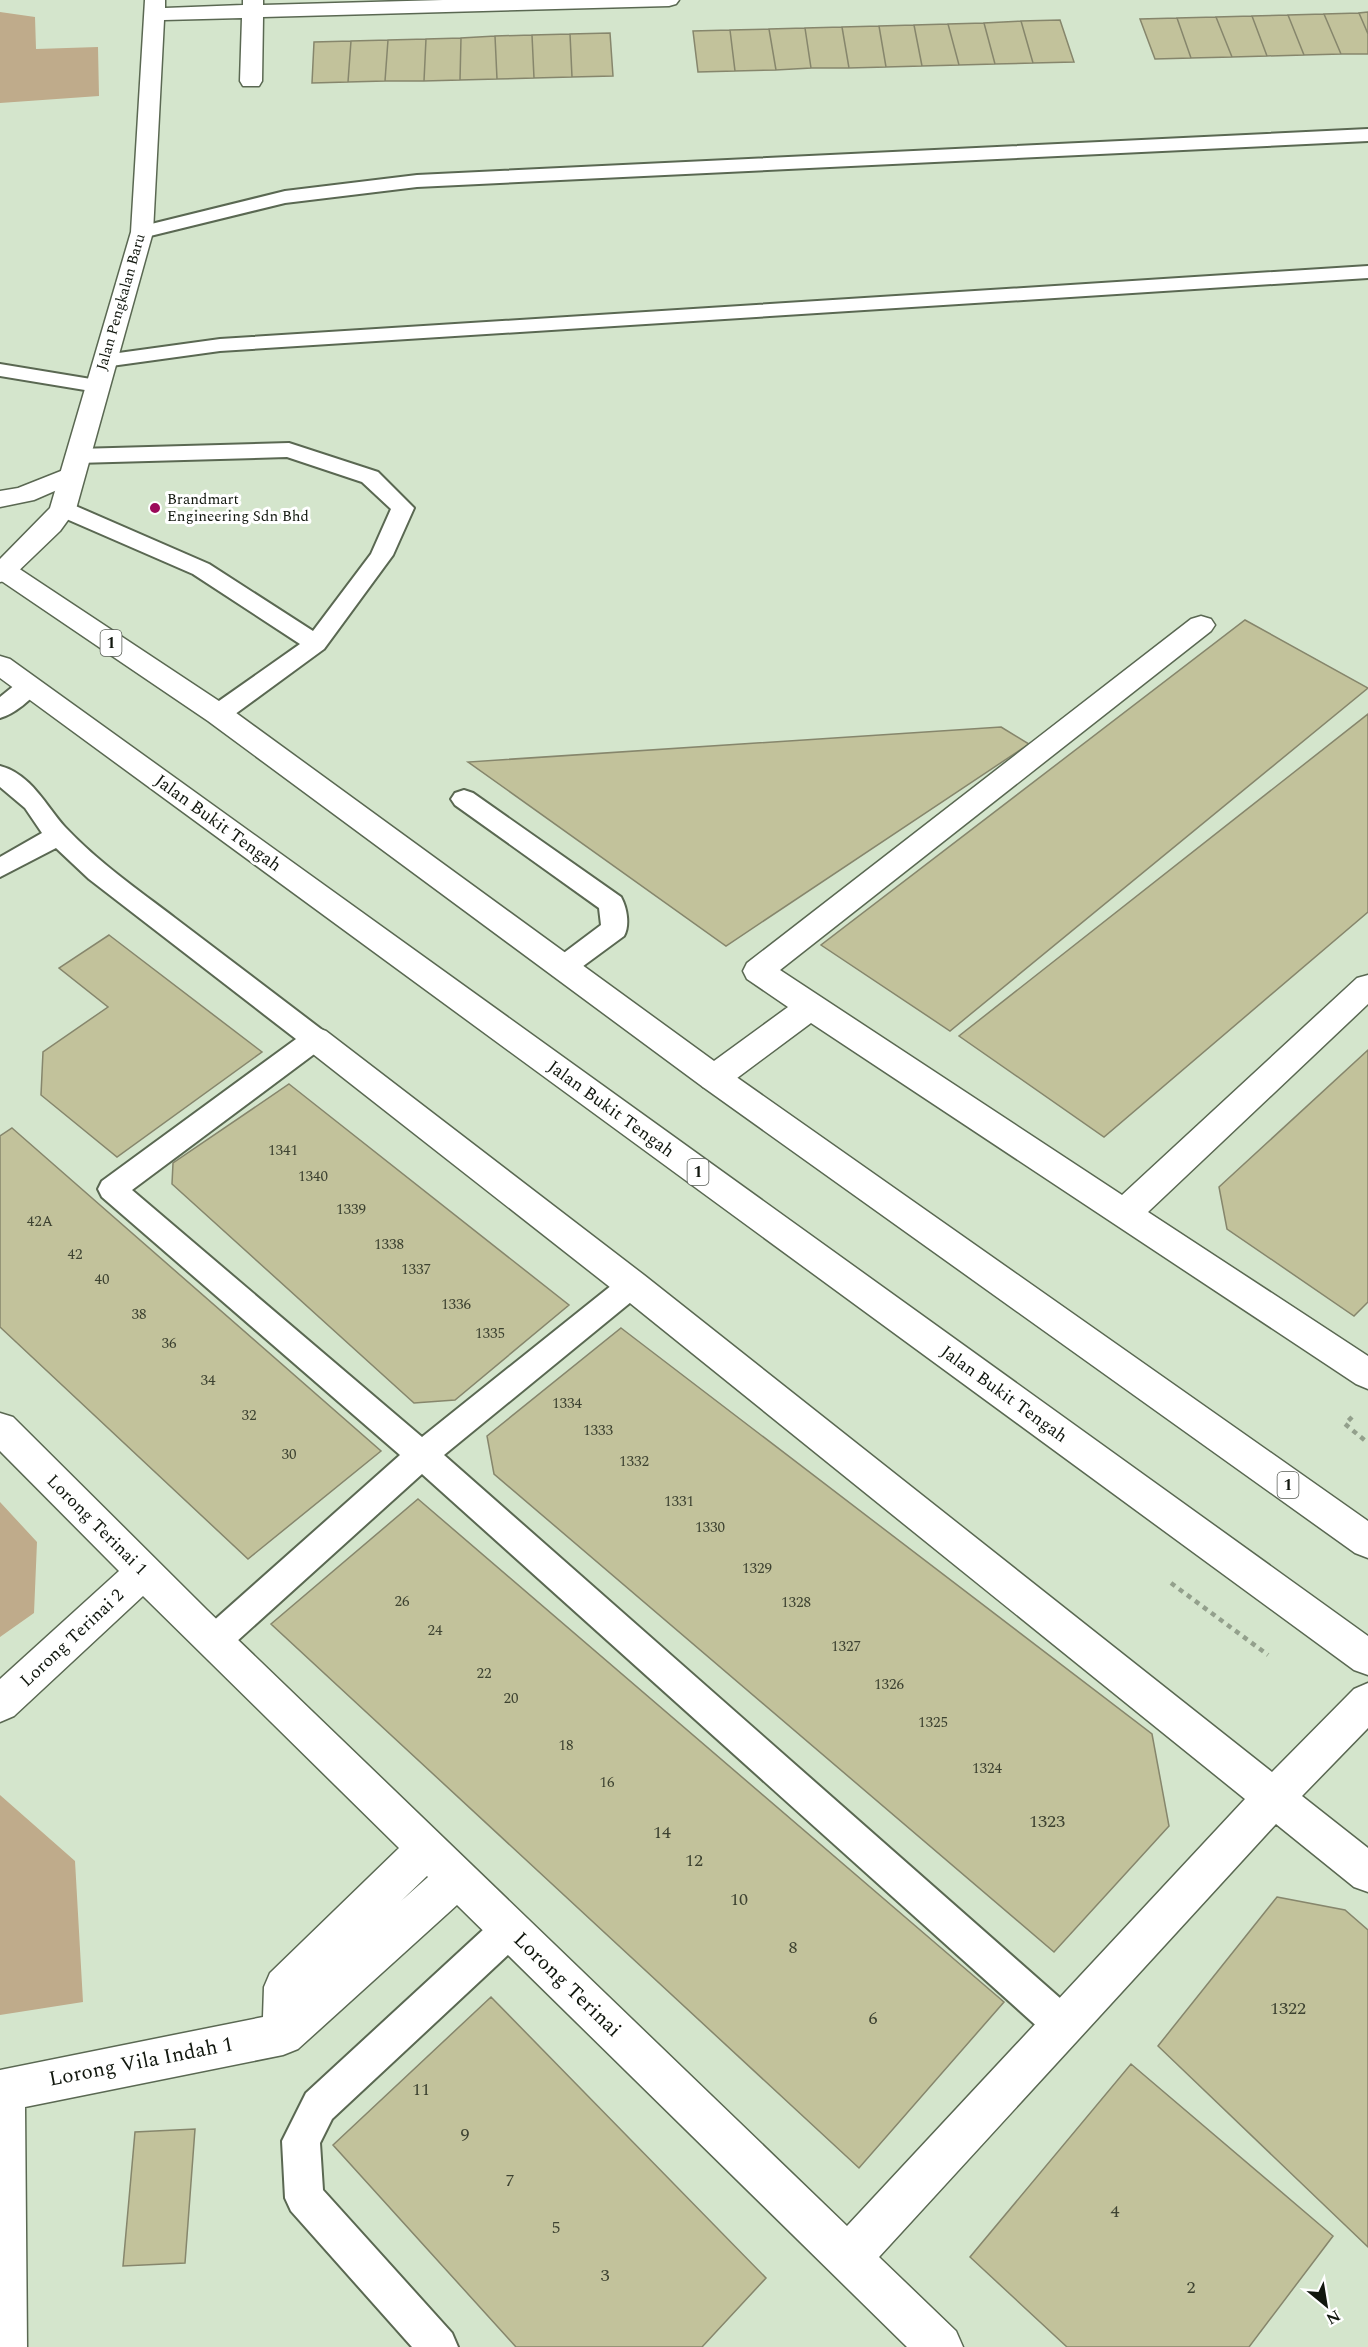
<svg xmlns="http://www.w3.org/2000/svg" width="1368" height="2347" font-family="Spectral,serif">
	<style>
		.green { fill: #bfab8b }
		.building { fill: #c2c29b; stroke: #86866c; stroke-width: 1.5 }
		.lines { fill: none; stroke-linecap: round; stroke-linejoin: round }
		.lane-casing { stroke: #5a6852; stroke-width: 4 }
		.street-casing { stroke: #5a6852; stroke-width: 3 }
		.highway-casing { stroke: #5a6852; stroke-width: 3 }
		.path { stroke: #93a08c; stroke-width: 4.5; stroke-dasharray: 5 5; stroke-linecap: butt }
		.lane { fill: #fff; fill-rule: evenodd }
		.street { fill: #fff; fill-rule: evenodd }
		.highway { fill: #fff; fill-rule: evenodd }
		.poi-dot { fill: #9b0959; stroke: #fff; stroke-width: 2 }
		.labels { text-anchor: middle; dominant-baseline: central; stroke-width: 6; stroke-linejoin: round; paint-order: stroke }
		.far-street-label { font-size: 15px; fill: #11170e; stroke: #fff }
		.far-poi-label { font-size: 15px; fill: #11170e; stroke: #fff; text-anchor: start }
		.number-label { font-size: 15px; fill: #3d4231 }
		.shield { fill: #fff; stroke: #585d56; stroke-width: 1.5 }
		.shield-label { font-size: 16px; font-weight: bold; fill: #11170e }
		.street-label { font-size: 18px; fill: #11170e; stroke: #fff }
		.near-number-label { font-size: 18px; fill: #3d4231 }
		.near-street-label { font-size: 21px; fill: #11170e; stroke: #fff }
	</style>
	<rect width="100%" height="100%" fill="#d4e5cc"/>
	<path class="green" d="M0 12 35 17 36 49 98 47 99 96 0 103Z
		M0 1502 37 1542 34 1613 0 1637Z
		M0 1795 75 1861 83 2002 0 2015Z"/>
	<path class="building" d="M1368 12V34L1359 13Z
		M1359 13 1368 34V54H1341L1324 14Z
		M1324 14 1341 54 1304 55 1288 15Z
		M1288 15 1304 55 1267 56 1252 16Z
		M1252 16 1267 56 1232 57 1216 17Z
		M1216 17 1232 57 1191 58 1177 18Z
		M1177 18 1191 58 1155 59 1140 19Z
		M1060 20 1074 62 1033 63 1021 21Z
		M1021 21 1033 63 995 64 984 23Z
		M984 23 995 64 959 65 948 24Z
		M948 24 959 65 922 66 914 25Z
		M914 25 922 66 886 67 879 26Z
		M879 26 886 67 849 68 842 27Z
		M842 27 849 68H811L805 28Z
		M805 28 811 68 776 70 769 29Z
		M769 29 776 70 735 71 730 30Z
		M730 30 735 71 698 72 693 31Z
		M610 33 613 76 572 77 570 34Z
		M570 34 572 77 534 78 532 35Z
		M532 35 534 78 497 79 495 36Z
		M495 36 497 79 460 80 461 38Z
		M461 38 460 80 424 81 426 39Z
		M426 39 424 81H385L388 40Z
		M388 40 385 81 348 82 351 41Z
		M351 41 348 82 312 83 314 42Z
		M1245 620 1368 688 950 1031 821 945Z
		M1368 714V912L1104 1137 959 1036Z
		M1001 727 1029 744 726 946 468 762Z
		M109 935 262 1052 117 1157 41 1095 43 1052 108 1007 59 968Z
		M1368 1050V1302L1354 1316 1227 1229 1219 1187Z
		M289 1084 569 1305 455 1400 414 1403 172 1184 173 1163Z
		M12 1128 381 1451 248 1559 0 1327V1136Z
		M621 1328 1152 1734 1169 1826 1054 1952 494 1474 487 1436Z
		M418 1499 1004 2002 859 2168 271 1624Z
		M1277 1897 1345 1910 1368 1930V2247L1158 2046Z
		M491 1997 766 2278 702 2347H516L333 2145Z
		M1131 2064 1333 2236 1249 2347H1067L970 2257Z
		M195 2129 185 2263 123 2266 135 2132Z"/>
	<g class="lines">
		<g class="lane-casing">
			<path id="lane" d="M1368 129V141L417 187 285 203 142 238 135 236 132 232 135 228 285 191 417 175Z
				M1368 266V278L220 351 104 367 97 365 94 361 97 357 104 355 220 339Z
				M0 364 97 380 104 382 108 386 104 390 97 392 0 376Z
				M289 443 378 472 414 508 393 555 324 649 227 720 218 722 209 720 206 714 209 708 300 644 193 574 55 514 52 509 55 504H71L209 564 313 631 371 554 391 509 362 482 287 457 77 463 69 461 66 456 69 451 77 449Z
				M29 678 37 680 41 686C33 699 14 714 0 718V697L21 680Z
				M0 766C31 774 46 806 65 827 98 862 137 889 175 918 225 956 275 994 325 1032L329 1039 325 1046 132 1190 422 1437 622 1277 632 1273 642 1277 647 1285 642 1293 444 1455 1077 2013 1082 2026 1077 2039 1064 2044 1051 2039 422 1474 226 1651 214 1656 202 1651 198 1641 202 1631 400 1455 102 1197 98 1189 102 1181 296 1039 89 879 56 848 0 877V857L42 833 25 808 0 787Z
				M464 790 473 793 621 897C627 908 630 925 624 936L571 975 562 978 553 975 549 968 553 961 601 925 599 908 455 805 451 799 455 793Z
				M510 1912 523 1917 528 1929 523 1941 332 2119 320 2143 323 2190 452 2333 458 2347H412L291 2211 285 2198 282 2141 306 2093 497 1917Z"/>
		</g>
		<g class="street-casing">
			<path id="street" d="M145 0H165V8L243 5V0H263V5L443 0H679L676 4 669 6 263 17 262 81 259 86H243L240 81 242 18 164 20 153 232 76 509 60 531 9 580 0 582V559L50 508 131 232Z
				M1201 616 1211 619 1215 625 1211 631 780 970 1122 1195 1357 978 1368 975V1004L1148 1212 1368 1356V1389L1356 1384 811 1023 725 1087 714 1090 703 1087 698 1078 703 1069 788 1007 747 979 743 971 747 963 1191 619Z
				M315 1027 326 1031 644 1275 1272 1772 1354 1689 1368 1683V1728L1302 1796 1368 1848V1892L1354 1887 1276 1824 879 2257 956 2331 963 2347H907L457 1905 298 2049 283 2055 25 2107 27 2347H0V2070L263 2017 264 1987 270 1973 399 1848 143 1596 14 1716 0 1722V1679L119 1571 0 1451V1413L13 1417 207 1610 847 2226 1245 1799 620 1295 304 1047 299 1039 304 1031ZM427 1876 428 1877 401 1901Z"/>
		</g>
		<g class="highway-casing">
			<path id="highway" d="M71 467 80 470 84 475 80 480 34 500 0 507V491L18 488Z
				M0 560 9 562 228 707 725 1069 1368 1521V1558L1355 1553 703 1087 208 721 0 580Z
				M0 656 10 659 1368 1636V1675L1354 1670 0 678Z"/>
		</g>
		<path class="path" d="M1352 1417 1345 1424 1368 1443
			M1171 1583 1268 1655"/>
		<use href="#lane" class="lane"/>
		<use href="#street" class="street"/>
		<use href="#highway" class="highway"/>
	</g>
	<circle class="poi-dot" cx="155" cy="508" r="6"/>
	<g class="labels">
		<g class="far-street-label">
			<text transform="translate(121 302) rotate(-74)">Jalan Pengkalan Baru</text>
		</g>
		<g class="far-poi-label">
			<text x="167" y="499">Brandmart<tspan x="167" dy="17">Engineering Sdn Bhd</tspan></text>
		</g>
		<g class="number-label">
			<text x="283" y="1150">1341</text>
			<text x="313" y="1176">1340</text>
			<text x="351" y="1209">1339</text>
			<text x="40" y="1221">42A</text>
			<text x="389" y="1244">1338</text>
			<text x="75" y="1254">42</text>
			<text x="416" y="1269">1337</text>
			<text x="102" y="1279">40</text>
			<text x="456" y="1304">1336</text>
			<text x="139" y="1314">38</text>
			<text x="490" y="1333">1335</text>
			<text x="169" y="1343">36</text>
			<text x="208" y="1380">34</text>
			<text x="567" y="1403">1334</text>
			<text x="249" y="1415">32</text>
			<text x="598" y="1430">1333</text>
			<text x="289" y="1454">30</text>
			<text x="634" y="1461">1332</text>
			<text x="679" y="1501">1331</text>
			<text x="710" y="1527">1330</text>
			<text x="757" y="1568">1329</text>
			<text x="402" y="1601">26</text>
			<text x="796" y="1602">1328</text>
			<text x="435" y="1630">24</text>
			<text x="846" y="1646">1327</text>
			<text x="484" y="1673">22</text>
			<text x="889" y="1684">1326</text>
			<text x="511" y="1698">20</text>
			<text x="933" y="1722">1325</text>
			<text x="566" y="1745">18</text>
			<text x="987" y="1768">1324</text>
			<text x="607" y="1782">16</text>
		</g>
		<g class="shield">
			<rect x="100.5" y="630" width="21" height="26" rx="4.5"/>
			<rect x="687.5" y="1159" width="21" height="26" rx="4.5"/>
			<rect x="1277.5" y="1472" width="21" height="26" rx="4.5"/>
		</g>
		<g class="shield-label">
			<text x="111" y="643">1</text>
			<text x="698" y="1172">1</text>
			<text x="1288" y="1485">1</text>
		</g>
		<g class="street-label">
			<text transform="translate(218 823) rotate(36)">Jalan Bukit Tengah</text>
			<text transform="translate(611 1109) rotate(36)">Jalan Bukit Tengah</text>
			<text transform="translate(1004 1394) rotate(36)">Jalan Bukit Tengah</text>
			<text transform="translate(97 1525) rotate(45)">Lorong Terinai 1</text>
			<text transform="translate(72 1638) rotate(-43)">Lorong Terinai 2</text>
		</g>
		<g class="near-number-label">
			<text x="1047" y="1821">1323</text>
			<text x="662" y="1832">14</text>
			<text x="694" y="1860">12</text>
			<text x="739" y="1899">10</text>
			<text x="793" y="1947">8</text>
			<text x="1288" y="2008">1322</text>
			<text x="873" y="2018">6</text>
			<text x="421" y="2089">11</text>
			<text x="465" y="2134">9</text>
			<text x="510" y="2180">7</text>
			<text x="1115" y="2211">4</text>
			<text x="556" y="2227">5</text>
			<text x="605" y="2275">3</text>
			<text x="1191" y="2287">2</text>
		</g>
		<g class="near-street-label">
			<text transform="translate(567 1985) rotate(44)">Lorong Terinai</text>
			<text transform="translate(141 2062) rotate(-11)">Lorong Vila Indah 1</text>
		</g>
	</g>
	<g transform="translate(1326 2305) rotate(150)" stroke="#ffffff" stroke-width="4.5" paint-order="stroke">
	<path d="M0-4.5L10 22L0 15L-10 22Z" fill="#11170e"/>
	<text y="-9" font-size="16" font-weight="bold" text-anchor="middle" fill="#11170e">N</text>
	</g>
</svg>
